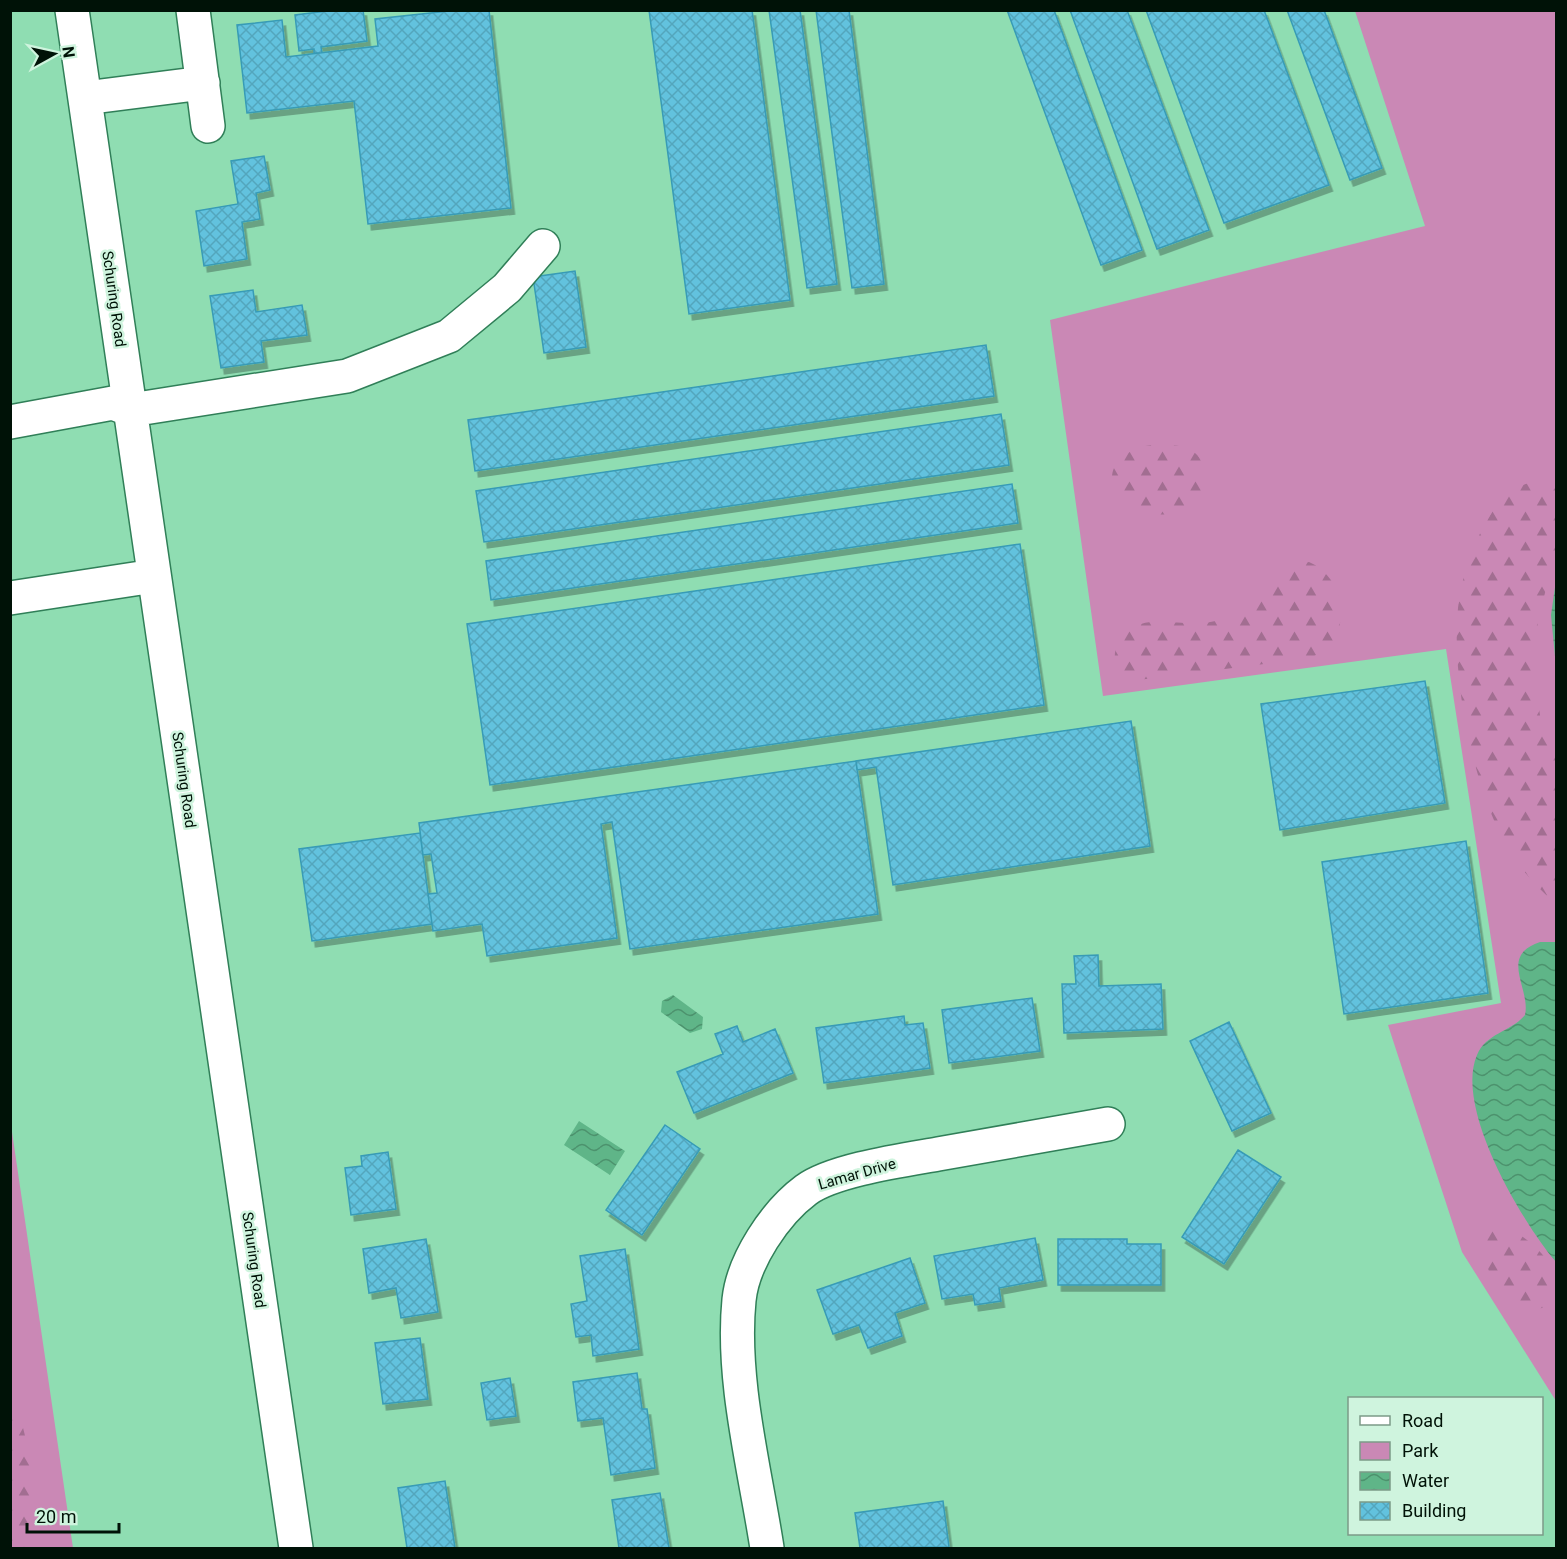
<svg xmlns="http://www.w3.org/2000/svg" width="1567" height="1559" font-family="Roboto,sans-serif">
	<style>
		.green { fill: #ca88b5 }
		.forest { fill: url(#forest-firs) }
		.water { fill: url(#water-waves) }
		.building { fill: url(#building-cross-hatch); stroke: #379bb6; stroke-width: 1.5; filter: url(#shadow) }
		.lines { fill: none; stroke-linecap: round; stroke-linejoin: round }
		.minor-casing { stroke: #307f58; stroke-width: 36 }
		.minor { stroke: #fff; stroke-width: 33 }
		.labels { text-anchor: middle; dominant-baseline: central; stroke-width: 5; stroke-linejoin: round; paint-order: stroke }
		.street-label { font-size: 15px; fill: #001207; stroke: #cff4de }
	</style>
	<defs>
		<pattern id="forest-firs" width="22" height="20" patternUnits="userSpaceOnUse" patternTransform="scale(1.5)"><rect width="22" height="20" fill="#ca88b5"/><path d="M5 1l3.5 6h-7zM16 11l3.5 6h-7z" fill="#a26e91"/></pattern>
		<pattern id="water-waves" width="16" height="10" patternUnits="userSpaceOnUse" patternTransform="scale(1.5)"><rect width="16" height="10" fill="#5fb588"/><path d="M0 5q4-4 8 0t8 0" fill="none" stroke="#4c926d"/></pattern>
		<pattern id="building-cross-hatch" width="8" height="8" patternUnits="userSpaceOnUse" patternTransform="scale(1.5)"><rect width="8" height="8" fill="#62c2de"/><path d="M0 0l8 8M0 8l8-8" fill="none" stroke="#53a6bd"/></pattern>
		<filter id="shadow"><feDropShadow dx="3.5" dy="6" stdDeviation="0" flood-color="#0004"/></filter>
	</defs>
	<rect width="100%" height="100%" fill="#8fddb2"/>
	<path class="green" d="M1355 11H1556V1401L1462 1252 1388 1025 1501 1003 1446 649 1103 696 1050 320 1425 226Z
		M11 1125 73 1548H11Z"/>
	<path class="forest" d="M1156 444C1170 445 1184 444 1195 453 1220 475 1197 510 1169 514 1109 521 1084 454 1156 444Z
		M1539 482 1556 489V565L1546 589 1538 620 1534 674 1541 722 1556 752V904C1531 882 1512 860 1498 829 1471 771 1454 684 1457 620 1459 586 1469 553 1485 524 1499 499 1509 484 1539 482Z
		M1309 562C1336 573 1350 610 1335 637 1330 648 1321 652 1311 658L1138 680C1107 677 1109 642 1132 628 1159 612 1193 633 1226 617 1261 601 1261 568 1309 562Z
		M1501 1228C1523 1231 1549 1256 1556 1278 1559 1287 1555 1296 1550 1305 1540 1309 1529 1313 1519 1307 1493 1296 1477 1255 1490 1231Z
		M10 1391C33 1441 34 1495 34 1548H11Z"/>
	<path class="water" d="M1556 580V667L1551 615Z
		M1540 942H1556V1262C1522 1222 1454 1108 1477 1055 1486 1033 1511 1032 1525 1015 1531 988 1498 956 1540 942Z
		M673 995 703 1017 702 1029 690 1033 661 1012 662 1001Z
		M579 1121 625 1151 610 1175 564 1145Z"/>
	<path class="building" d="M335 10H363L367 41 321 47 322 53H314V49L299 51 295 15Z
		M458 10H489L511 208 368 224 354 101 247 113 237 25 282 20 286 57 378 46 375 19Z
		M649 10H752L790 300 689 314Z
		M769 10H800L837 284 807 288Z
		M816 10H849L884 284 852 288Z
		M1007 10H1054L1142 250 1101 265Z
		M1070 10H1127L1209 230 1157 249Z
		M1146 10H1264L1329 185 1224 223Z
		M1287 10H1324L1382 168 1350 180Z
		M264 156 270 190 256 193 260 219 242 222 247 259 204 266 196 211 238 204 231 161Z
		M575 271 586 347 544 353 533 277Z
		M253 290 256 312 302 305 307 335 261 341 264 362 221 368 210 296Z
		M986 345 994 396 475 471 468 420Z
		M1001 414 1009 465 484 542 476 491Z
		M1012 484 1018 523 491 600 486 561Z
		M1020 544 1044 705 490 785 467 624Z
		M1425 681 1445 803 1280 830 1261 704Z
		M1131 721 1150 846 893 885 876 767 857 770 856 761Z
		M856 761 878 914 630 949 612 822 601 824 617 938 487 956 482 924 433 931 428 894 437 893 431 854 423 855 419 823Z
		M420 833 432 924 312 941 299 849Z
		M1466 841 1488 993 1344 1014 1322 862Z
		M1098 955 1099 986 1161 984 1163 1029 1064 1033 1062 984H1076L1074 956Z
		M1032 998 1040 1051 949 1063 942 1010Z
		M904 1016 905 1025 923 1023 930 1068 824 1083 816 1028Z
		M1229 1022 1271 1113 1232 1131 1190 1041Z
		M737 1026 743 1042 775 1029 793 1073 694 1113 677 1072 723 1054 715 1034Z
		M665 1125 700 1149 642 1235 606 1210Z
		M1238 1150 1281 1177 1224 1264 1182 1237Z
		M388 1152 396 1209 351 1215 345 1168 362 1166 361 1156Z
		M1035 1238 1043 1280 999 1288 1001 1301 975 1305 973 1294 942 1299 934 1256Z
		M426 1239 438 1312 401 1318 396 1288 369 1293 363 1249Z
		M1058 1239H1127V1244H1161V1285H1058Z
		M625 1249 639 1349 593 1356 591 1335 576 1337 571 1304 587 1301 580 1256Z
		M910 1258 925 1303 895 1313 902 1336 868 1348 859 1325 833 1334 817 1290Z
		M420 1338 428 1399 383 1404 375 1343Z
		M637 1373 642 1409H647L655 1468 611 1475 603 1418 578 1421 573 1382Z
		M510 1378 516 1416 487 1420 481 1383Z
		M445 1481 455 1548H407L398 1488Z
		M660 1493 669 1548H619L612 1500Z
		M943 1501 949 1547 860 1548 855 1513Z"/>
	<g class="lines">
		<g class="minor-casing">
			<path id="minor" d="M72 10 296 1548
				M193 10 208 126
				M85 98 203 83
				M10 422 113 403 131 410 347 376 449 336 507 288 543 246
				M10 598 154 576
				M767 1548C755 1469 731 1380 739 1300 743 1261 775 1213 806 1190 833 1170 904 1160 938 1154 995 1144 1051 1134 1108 1124"/>
		</g>
		<use href="#minor" class="minor"/>
	</g>
	<g class="labels">
		<g class="street-label">
			<text transform="translate(114 299) rotate(82)">Schuring Road</text>
			<text transform="translate(184 780) rotate(82)">Schuring Road</text>
			<text transform="translate(857 1174) rotate(-16)">Lamar Drive</text>
			<text transform="translate(254 1260) rotate(82)">Schuring Road</text>
		</g>
	</g>
	<rect width="1567" height="1559" fill="none" stroke="#001207" stroke-width="24"/>
	<rect x="1348" y="1397" width="195" height="138" fill="#cff4de" stroke="#7c9a88" stroke-width="1.5"/>
	<rect x="1360" y="1416" width="30" height="9" fill="#ffffff" stroke="#7c9a88" stroke-width="1.5"/>
	<text x="1402" y="1427" font-size="18" fill="#001207">Road</text>
	<rect x="1360" y="1442" width="30" height="18" fill="#ca88b5" stroke="#7c9a88" stroke-width="1.5"/>
	<text x="1402" y="1457" font-size="18" fill="#001207">Park</text>
	<rect x="1360" y="1472" width="30" height="18" fill="url(#water-waves)" stroke="#7c9a88" stroke-width="1.5"/>
	<text x="1402" y="1487" font-size="18" fill="#001207">Water</text>
	<rect x="1360" y="1502" width="30" height="18" fill="url(#building-cross-hatch)" stroke="#7c9a88" stroke-width="1.5"/>
	<text x="1402" y="1517" font-size="18" fill="#001207">Building</text>
	<g transform="translate(54 54) rotate(82)" stroke="#cff4de" stroke-width="4.5" paint-order="stroke">
	<path d="M0-4.5L10 22L0 15L-10 22Z" fill="#001207"/>
	<text y="-9" font-size="16" font-weight="bold" text-anchor="middle" fill="#001207">N</text>
	</g>
	<path d="M27 1523v9h92v-9" fill="none" stroke="#001207" stroke-width="3"/>
	<text x="36" y="1523" font-size="18" fill="#001207" stroke="#cff4de" stroke-width="4.5" paint-order="stroke">20 m</text>
</svg>
